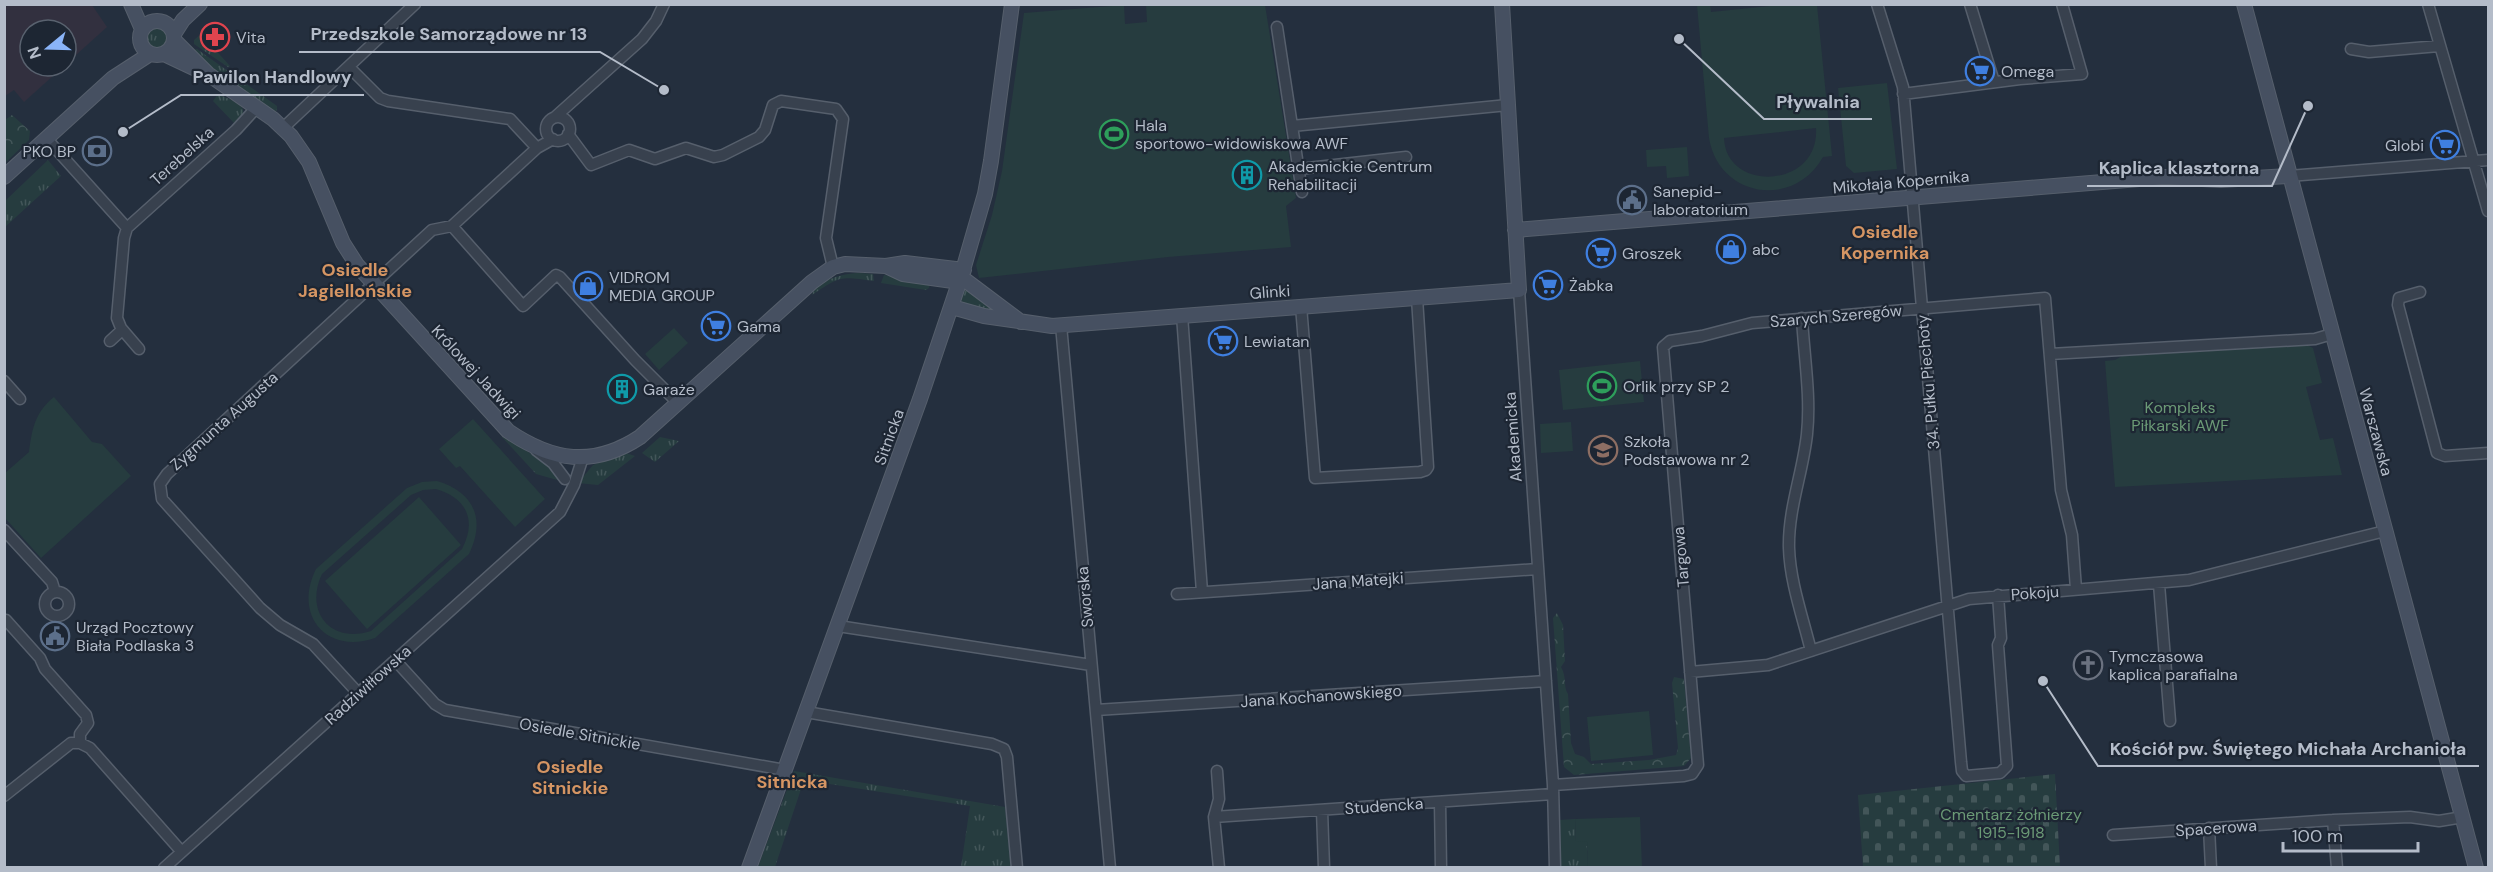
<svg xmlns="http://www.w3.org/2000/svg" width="2493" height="872" font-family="'DM Sans',sans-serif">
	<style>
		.medical { fill: #32303f }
		.grass { fill: url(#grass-tufts) }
		.forest { fill: url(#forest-crowns) }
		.cemetery { fill: url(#cemetery-stones) }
		.green { fill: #263c3f; fill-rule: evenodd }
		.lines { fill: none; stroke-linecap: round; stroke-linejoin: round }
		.street-casing { stroke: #565f6c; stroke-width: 13 }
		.secondary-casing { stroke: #565f6c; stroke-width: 16 }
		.street { stroke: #38414e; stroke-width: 10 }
		.secondary { stroke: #465061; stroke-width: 14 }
		.labels { text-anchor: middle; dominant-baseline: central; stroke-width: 4.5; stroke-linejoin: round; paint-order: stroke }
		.poi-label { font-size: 16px; fill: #b4bcc9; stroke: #1d2633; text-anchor: start }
		.street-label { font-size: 16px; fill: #b4bcc9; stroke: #1d2633 }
		.park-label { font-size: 16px; fill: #6b9a76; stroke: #1d2633 }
		.neighbourhood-label { font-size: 18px; font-weight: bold; fill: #d59563; stroke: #1d2633 }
		.leader { fill: none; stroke: #b4bcc9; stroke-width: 2 }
		.callout-dot { fill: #b4bcc9; stroke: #1d2633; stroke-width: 2 }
		.callout-label { font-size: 18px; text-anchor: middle; font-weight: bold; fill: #b4bcc9; stroke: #1d2633; stroke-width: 4.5; stroke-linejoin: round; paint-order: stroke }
	</style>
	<defs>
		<pattern id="grass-tufts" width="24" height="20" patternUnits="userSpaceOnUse" patternTransform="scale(1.5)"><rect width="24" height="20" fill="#263c3f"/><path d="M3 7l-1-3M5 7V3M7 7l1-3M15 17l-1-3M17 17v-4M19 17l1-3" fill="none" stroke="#435659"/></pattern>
		<pattern id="forest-crowns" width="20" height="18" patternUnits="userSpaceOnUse" patternTransform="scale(1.5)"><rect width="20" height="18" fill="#263c3f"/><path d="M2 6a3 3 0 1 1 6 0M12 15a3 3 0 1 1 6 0" fill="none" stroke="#435659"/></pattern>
		<pattern id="cemetery-stones" width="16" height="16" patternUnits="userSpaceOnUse" patternTransform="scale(1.5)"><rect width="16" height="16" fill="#263c3f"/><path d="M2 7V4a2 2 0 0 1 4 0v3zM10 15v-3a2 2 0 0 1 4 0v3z" fill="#435659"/></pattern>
	</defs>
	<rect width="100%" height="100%" fill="#242f3e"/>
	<path class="medical" d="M5 4 92 5 107 27 66 64V30H30V66H64L24 102 14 90 5 96Z"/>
	<path class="grass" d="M145 38a12 12 0 1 1 24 0a12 12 0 1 1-24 0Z
		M201 34 230 66 228 67 194 44V40Z
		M197 49 277 106V110L275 112 204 63 194 50Z
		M218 94 238 103 243 109V116L235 124 213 101Z
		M48 160 61 176 5 227V201Z
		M860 273 873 274 874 281C840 276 840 276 812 295 816 280 845 273 860 273Z
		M884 275 930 282 929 288 926 290 881 283Z
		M967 289 997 309V313L964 305 960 298 962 290Z
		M502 437H505L548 465 561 481 536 474Z
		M660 437 679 441 655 462 642 453Z
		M626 453 635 456 598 485 578 483 593 465Z
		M794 771 1005 807 1011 867H961L970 806 804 780 775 867H758Z
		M1575 819 1576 841H1587L1588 867H1561L1560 820Z"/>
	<path class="forest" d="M12 115 30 131 29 140 5 163V120Z
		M1557 613 1563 625 1565 661 1561 667C1567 677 1563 687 1568 694L1571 743 1575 754 1584 757 1591 764 1649 760 1676 755 1678 748 1672 683 1674 677 1684 679 1691 758 1684 766 1574 775 1564 767 1553 618Z"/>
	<path class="cemetery" d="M2055 774 2060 867H1863L1858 795Z"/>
	<path class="green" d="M1124 5 1125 24 1147 22 1146 5H1265L1296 198 1286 206 1291 247 1168 257 979 278 976 265 992 215 1002 171 1024 13Z
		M1697 5H1710L1711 12 1781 5H1817L1832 156 1823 157C1794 209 1719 198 1709 138ZM1816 128C1820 189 1726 193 1724 138Z
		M1887 83 1897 169 1854 173 1846 166 1838 88Z
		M1687 147 1689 176 1667 178 1666 166 1647 167 1646 150Z
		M674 328 688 343 659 370 645 354Z
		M2305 344 2313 348 2322 383 2306 387 2320 440 2333 438 2342 475 2115 487 2105 361 2115 360 2122 356V353Z
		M1640 361 1644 402 1563 410 1559 370Z
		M54 397 92 442 102 444 131 476 41 558 5 518V473L29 452C32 429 35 412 54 397Z
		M473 419 545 499 515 527 460 466 456 468 439 449Z
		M1571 422 1573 451 1541 453 1540 424Z
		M437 481C474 492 486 519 469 554L375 638C326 655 293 615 316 569L407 488 422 482ZM436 489C467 498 477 521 462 549L371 631C331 644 304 612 322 574L411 495 423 490Z
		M419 497 461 545 367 629 325 581Z
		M1649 711 1653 755 1591 761 1587 717Z
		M1640 817 1642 867H1588L1587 842 1576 841 1575 819Z"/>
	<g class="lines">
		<g class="street-casing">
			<path id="street" d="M1877 4 1903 87 1961 762 1962 771 1966 776 2000 773 2007 766 1998 645 2001 638 1998 595
				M1970 4 1994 82
				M2428 4 2488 211
				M1277 27 1302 192
				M2351 49 2369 52 2439 46
				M349 67 380 98 388 101 510 119 537 148
				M1903 94 2020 79 2082 74 2062 4
				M555 117 642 39 656 21 664 4
				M546 129a12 12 0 1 1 24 0a12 12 0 1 1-24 0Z
				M1292 126 1508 105
				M283 128 415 4
				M568 134 591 165 629 150 655 159 686 148 714 157 723 155 759 137 765 130 773 105 781 101 836 109 843 119 826 238 833 267
				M46 138 127 228
				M1299 169 1406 157
				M2289 176 2488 160
				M452 226 523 306 556 275 560 277 635 360 678 403
				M127 228 236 130 257 107
				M127 228 124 238 117 318 121 328 139 349
				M1519 290 1553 785 1555 868
				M2420 292 2399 298 2398 305 2437 453 2445 456 2488 453
				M1301 306 1315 478 1420 472 1426 470 1428 467 1417 298
				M1182 315 1202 592
				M1802 318C1804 356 1811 396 1807 434 1803 472 1788 509 1789 548 1790 582 1803 618 1811 651
				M1061 325 1110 868
				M110 341 122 330
				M2050 354 2315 339 2332 334
				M4 381 20 399
				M536 450 553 463 565 479
				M4 530 52 582 55 592
				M2159 584 2170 721
				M45 604a12 12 0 1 1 24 0a12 12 0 1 1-24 0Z
				M1177 594 1538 569
				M6 620 40 658 45 669 86 715 88 723 80 734V743
				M838 626 1091 665
				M395 660 435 704 445 710 785 770
				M1690 672 1768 665 1969 599 2189 580 2385 531
				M358 693 313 644 280 625 260 608 162 499 160 484 167 474 432 230 452 226 537 148 553 139
				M1096 710 1546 681
				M806 712 992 744 1004 749 1007 757 1017 868
				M1217 771 1219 799 1214 817 1219 868
				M1553 785 1684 776 1692 774 1698 765 1663 347 1670 341 1702 336 1752 323 2045 298 2061 490 2072 535 2076 589
				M4 796 71 743H80L90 748 181 851
				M1440 802 1441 868
				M1322 810 1324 868
				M1214 817 1553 794
				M2333 820 2337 868
				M2209 828 2211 868
				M2113 835 2333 820 2410 817 2439 821 2463 817
				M164 868 560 512 574 485 583 457"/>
		</g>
		<g class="secondary-casing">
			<path id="secondary" d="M131 4 142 29
				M2244 4 2476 868
				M140 38a17 17 0 1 1 34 0a17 17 0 1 1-34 0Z
				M174 34 183 20 200 4
				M175 41 208 74 273 119 291 136 309 162 343 243 357 265 508 431C552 461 593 468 640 437L812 282 833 267 845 264 886 266 905 263 964 270
				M164 54 200 71
				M4 177 113 78 150 54
				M1515 230 2164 177 2221 180 2289 176
				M886 266 903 274 960 282
				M961 277 1021 322
				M952 307 984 316 1052 326 1519 290 1502 4
				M749 868 920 399 961 277 985 194 991 161 1012 4"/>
		</g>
		<use href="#street" class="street"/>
		<use href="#secondary" class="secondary"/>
	</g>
	<defs>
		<g id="pharmacy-ring" transform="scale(1.5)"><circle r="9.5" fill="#1d2633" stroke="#e0444e" stroke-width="1.5"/><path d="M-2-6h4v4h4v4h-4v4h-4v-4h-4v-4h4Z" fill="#e0444e"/></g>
		<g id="supermarket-ring" transform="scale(1.5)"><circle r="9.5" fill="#1d2633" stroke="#3f7fe0" stroke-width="1.5"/><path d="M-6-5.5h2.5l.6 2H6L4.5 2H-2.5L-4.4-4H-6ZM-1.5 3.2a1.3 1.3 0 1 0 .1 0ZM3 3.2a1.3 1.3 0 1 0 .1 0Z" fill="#3f7fe0"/></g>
		<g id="stadium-ring" transform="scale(1.5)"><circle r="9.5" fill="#1d2633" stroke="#2e9e5b" stroke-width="1.5"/><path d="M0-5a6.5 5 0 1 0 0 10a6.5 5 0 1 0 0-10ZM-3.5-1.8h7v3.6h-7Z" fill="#2e9e5b"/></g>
		<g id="bank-ring" transform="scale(1.5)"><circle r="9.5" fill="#1d2633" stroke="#5c6f8a" stroke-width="1.5"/><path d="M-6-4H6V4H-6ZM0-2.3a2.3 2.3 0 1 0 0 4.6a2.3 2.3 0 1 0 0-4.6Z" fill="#5c6f8a"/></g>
		<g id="building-ring" transform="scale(1.5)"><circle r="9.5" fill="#1d2633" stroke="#0f9aa8" stroke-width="1.5"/><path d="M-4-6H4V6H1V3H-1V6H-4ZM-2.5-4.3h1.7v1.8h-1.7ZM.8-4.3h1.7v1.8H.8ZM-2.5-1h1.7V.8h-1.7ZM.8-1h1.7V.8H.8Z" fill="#0f9aa8"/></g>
		<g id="civic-ring" transform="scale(1.5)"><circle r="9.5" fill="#1d2633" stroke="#5c6f8a" stroke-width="1.5"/><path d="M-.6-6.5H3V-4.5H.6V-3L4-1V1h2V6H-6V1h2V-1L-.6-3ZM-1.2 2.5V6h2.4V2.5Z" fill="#5c6f8a"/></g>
		<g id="shop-ring" transform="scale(1.5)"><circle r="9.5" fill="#1d2633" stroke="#3f7fe0" stroke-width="1.5"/><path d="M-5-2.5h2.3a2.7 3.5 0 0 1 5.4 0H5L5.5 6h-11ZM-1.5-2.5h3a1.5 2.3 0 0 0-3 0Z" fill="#3f7fe0"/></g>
		<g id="school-ring" transform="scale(1.5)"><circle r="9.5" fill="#1d2633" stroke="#8d6e63" stroke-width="1.5"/><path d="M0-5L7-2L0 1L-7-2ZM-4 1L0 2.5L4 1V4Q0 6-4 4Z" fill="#8d6e63"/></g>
		<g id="church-ring" transform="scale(1.5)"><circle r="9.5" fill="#1d2633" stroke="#6b7280" stroke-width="1.5"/><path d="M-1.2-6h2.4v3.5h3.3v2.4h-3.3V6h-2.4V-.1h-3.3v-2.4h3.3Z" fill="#6b7280"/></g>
	</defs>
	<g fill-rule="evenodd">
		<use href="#pharmacy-ring" x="215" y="37"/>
		<use href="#supermarket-ring" x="1980" y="71"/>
		<use href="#stadium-ring" x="1114" y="134"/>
		<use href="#supermarket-ring" x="2445" y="145"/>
		<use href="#bank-ring" x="97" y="151"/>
		<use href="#building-ring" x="1247" y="175"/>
		<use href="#civic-ring" x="1632" y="200"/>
		<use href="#shop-ring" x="1731" y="249"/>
		<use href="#supermarket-ring" x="1601" y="253"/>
		<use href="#supermarket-ring" x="1548" y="285"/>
		<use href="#shop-ring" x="588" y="286"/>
		<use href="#supermarket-ring" x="716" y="326"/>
		<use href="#supermarket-ring" x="1223" y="341"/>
		<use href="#stadium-ring" x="1602" y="386"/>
		<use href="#building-ring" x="622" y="389"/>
		<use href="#school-ring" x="1603" y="450"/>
		<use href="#civic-ring" x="55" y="636"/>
		<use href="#church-ring" x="2088" y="665"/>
	</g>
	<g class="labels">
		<g class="poi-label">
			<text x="236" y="37">Vita</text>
			<text x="2001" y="71">Omega</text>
			<text x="1135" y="125">Hala<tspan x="1135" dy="18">sportowo-widowiskowa AWF</tspan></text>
			<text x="2424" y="145" text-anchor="end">Globi</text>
			<text x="76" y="151" text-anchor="end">PKO BP</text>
			<text x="1268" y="166">Akademickie Centrum<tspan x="1268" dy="18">Rehabilitacji</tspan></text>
			<text x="1653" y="191">Sanepid-<tspan x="1653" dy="18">laboratorium</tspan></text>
			<text x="1752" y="249">abc</text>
			<text x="1622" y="253">Groszek</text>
			<text x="609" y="277">VIDROM<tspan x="609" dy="18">MEDIA GROUP</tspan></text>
			<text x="1569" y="285">Żabka</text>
			<text x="737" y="326">Gama</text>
			<text x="1244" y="341">Lewiatan</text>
			<text x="1623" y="386">Orlik przy SP 2</text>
			<text x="643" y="389">Garaże</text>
			<text x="1624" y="441">Szkoła<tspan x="1624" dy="18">Podstawowa nr 2</tspan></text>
			<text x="76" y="627">Urząd Pocztowy<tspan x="76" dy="18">Biała Podlaska 3</tspan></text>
			<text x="2109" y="656">Tymczasowa<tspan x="2109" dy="18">kaplica parafialna</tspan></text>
		</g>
		<g class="street-label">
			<text transform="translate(182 156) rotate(-42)">Terebelska</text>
			<text transform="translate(1901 182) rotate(-5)">Mikołaja Kopernika</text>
			<text transform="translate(1270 292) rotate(-4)">Glinki</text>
			<text transform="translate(1836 316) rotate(-5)">Szarych Szeregów</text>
			<text transform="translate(476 372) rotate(47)">Królowej Jadwigi</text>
			<text transform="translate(1928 382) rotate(-95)">34. Pułku Piechoty</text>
			<text transform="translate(224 421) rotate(-42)">Zygmunta Augusta</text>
			<text transform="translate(2376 432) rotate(75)">Warszawska</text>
			<text transform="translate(889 437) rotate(-70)">Sitnicka</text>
			<text transform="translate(1513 437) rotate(-94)">Akademicka</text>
			<text transform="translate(1681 557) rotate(-95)">Targowa</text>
			<text transform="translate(1358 581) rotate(-4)">Jana Matejki</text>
			<text transform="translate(2035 593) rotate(-4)">Pokoju</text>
			<text transform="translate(1085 597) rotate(-95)">Sworska</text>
			<text transform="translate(368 685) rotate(-42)">Radziwiłłowska</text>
			<text transform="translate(1321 696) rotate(-4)">Jana Kochanowskiego</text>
			<text transform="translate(580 734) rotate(10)">Osiedle Sitnickie</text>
			<text transform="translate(1384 806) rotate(-4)">Studencka</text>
			<text transform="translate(2216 828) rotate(-4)">Spacerowa</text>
		</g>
		<g class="park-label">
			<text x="2180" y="407">Kompleks<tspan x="2180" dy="18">Piłkarski AWF</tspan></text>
			<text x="2011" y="814">Cmentarz żołnierzy<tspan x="2011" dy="18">1915-1918</tspan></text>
		</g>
		<g class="neighbourhood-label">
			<text x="1885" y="232">Osiedle<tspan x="1885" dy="21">Kopernika</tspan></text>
			<text x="355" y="270">Osiedle<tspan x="355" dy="21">Jagiellońskie</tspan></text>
			<text x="570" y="767">Osiedle<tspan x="570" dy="21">Sitnickie</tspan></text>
			<text x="792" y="782">Sitnicka</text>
		</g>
	</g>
	<path class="leader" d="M664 90L600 52H299M123 132L181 95H364M1679 39L1764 119H1872M2308 106L2272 186H2087M2043 681L2098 766H2479"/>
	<g class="callout-dot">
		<circle cx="664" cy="90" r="6"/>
		<circle cx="123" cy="132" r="6"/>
		<circle cx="1679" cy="39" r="6"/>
		<circle cx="2308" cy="106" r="6"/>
		<circle cx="2043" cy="681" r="6"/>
	</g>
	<g class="callout-label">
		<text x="449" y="40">Przedszkole Samorządowe nr 13</text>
		<text x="272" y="83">Pawilon Handlowy</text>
		<text x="1818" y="108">Pływalnia</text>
		<text x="2179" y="174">Kaplica klasztorna</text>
		<text x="2288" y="755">Kościół pw. Świętego Michała Archanioła</text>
	</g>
	<rect width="2493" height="872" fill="none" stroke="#b4bcc9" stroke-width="12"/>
	<g transform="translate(48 48) rotate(251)"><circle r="28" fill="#1d2633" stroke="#59626f" stroke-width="1.5"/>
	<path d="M0-4.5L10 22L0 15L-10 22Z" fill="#8ab4f8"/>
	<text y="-9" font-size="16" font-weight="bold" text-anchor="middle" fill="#b4bcc9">N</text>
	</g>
	<path d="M2283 842v9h135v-9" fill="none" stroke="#b4bcc9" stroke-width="3"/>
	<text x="2292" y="842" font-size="18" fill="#b4bcc9" stroke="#1d2633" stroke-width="4.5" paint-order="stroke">100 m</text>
</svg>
